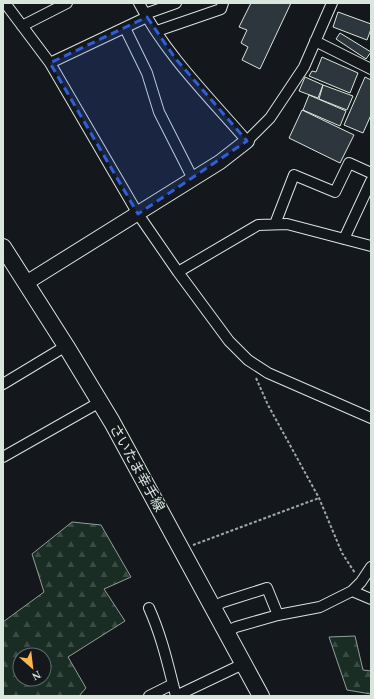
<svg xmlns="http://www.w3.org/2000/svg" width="374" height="699" font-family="'Times New Roman','Noto Sans JP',serif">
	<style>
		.forest { fill: url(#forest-firs); stroke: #939e99; fill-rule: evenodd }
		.building { fill: #2c363c; stroke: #d8e6dc }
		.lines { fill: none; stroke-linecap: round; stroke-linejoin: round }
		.street-casing { stroke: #d8e6dc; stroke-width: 12 }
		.secondary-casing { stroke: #d8e6dc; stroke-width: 16 }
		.primary-casing { stroke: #d8e6dc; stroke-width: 18 }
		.path { stroke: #9da8a2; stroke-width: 2; stroke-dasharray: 3 2; stroke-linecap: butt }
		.street { stroke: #14181c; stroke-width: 10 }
		.secondary { stroke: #14181c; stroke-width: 14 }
		.primary { stroke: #14181c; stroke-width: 16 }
		.marked { fill: #305dd8; fill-opacity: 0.2; stroke: #305dd8; stroke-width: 3; stroke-dasharray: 8 5; stroke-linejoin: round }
		.labels { text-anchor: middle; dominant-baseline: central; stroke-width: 3; stroke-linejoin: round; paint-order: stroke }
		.street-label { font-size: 14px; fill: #d8e6dc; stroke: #14181c }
	</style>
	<defs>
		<pattern id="forest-firs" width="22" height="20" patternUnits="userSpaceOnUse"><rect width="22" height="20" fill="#1a2d24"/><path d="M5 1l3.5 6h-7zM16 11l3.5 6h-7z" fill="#3b4b43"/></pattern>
	</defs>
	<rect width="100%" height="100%" fill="#14181c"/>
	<path class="forest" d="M72 522 101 525 131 577 104 589 125 621 68 657 86 688 79 696H3V622L44 592 32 554ZM20 655H44V679H20Z
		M355 636 363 670 371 671V694L347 690 329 637Z"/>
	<path class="building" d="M251 3H291L260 69 242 60 248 47 241 43 247 30 239 27Z
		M338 12 371 24V29L367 40 333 27Z
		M340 33 371 52 366 59 336 39Z
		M322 57 358 73 350 93 309 76 312 71 316 72Z
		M305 77 323 85 318 98 299 91Z
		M365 77 371 80V115L363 133 344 125Z
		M323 85 353 96 347 110 319 99Z
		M309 95 346 111 340 126 303 110Z
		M302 110 354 135 340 163 289 138Z"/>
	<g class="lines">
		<g class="street-casing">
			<path id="street" d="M5 3 50 63 138 214 178 272 229 341 248 360 268 373 371 418
				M139 3C166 55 209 97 247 141L270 118 304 67 332 3
				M145 14 176 3
				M22 26 67 3
				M125 28 147 73 159 112 193 179
				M157 31 221 9 223 3
				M315 41 371 69
				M50 63 147 17
				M275 224 294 175 335 192 349 163 371 173
				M344 239 371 181
				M178 272 258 225 287 224 371 246
				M3 384 66 346
				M3 457 100 402
				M352 591 371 599
				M213 607 223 602 267 588 278 615
				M149 608C162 637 168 665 176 696
				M226 632 236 627 278 615 320 607 352 591 361 582 371 567
				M149 696 173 684
				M176 696 243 664"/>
		</g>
		<g class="secondary-casing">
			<path id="secondary" d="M26 283 220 162 247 141"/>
		</g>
		<g class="primary-casing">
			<path id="primary" d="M3 247 66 346 112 422 261 696"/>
		</g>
		<path class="path" d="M256 378 268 405 319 498 342 553 355 573
			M193 545 319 498"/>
		<use href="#street" class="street"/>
		<use href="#secondary" class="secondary"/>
		<use href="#primary" class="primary"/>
	</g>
	<path class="marked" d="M147 17 175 58 247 141 138 214 50 63Z"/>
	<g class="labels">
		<g class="street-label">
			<text transform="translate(137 468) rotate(61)">さいたま幸手線</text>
		</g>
	</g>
	<rect width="374" height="699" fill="none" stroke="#d8e6dc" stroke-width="8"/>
	<g transform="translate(32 667) rotate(152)"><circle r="19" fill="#14181c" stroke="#626a69"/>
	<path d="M0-3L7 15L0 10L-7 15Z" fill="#ffb74d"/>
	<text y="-6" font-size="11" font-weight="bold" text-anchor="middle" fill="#d8e6dc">N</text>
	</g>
</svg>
